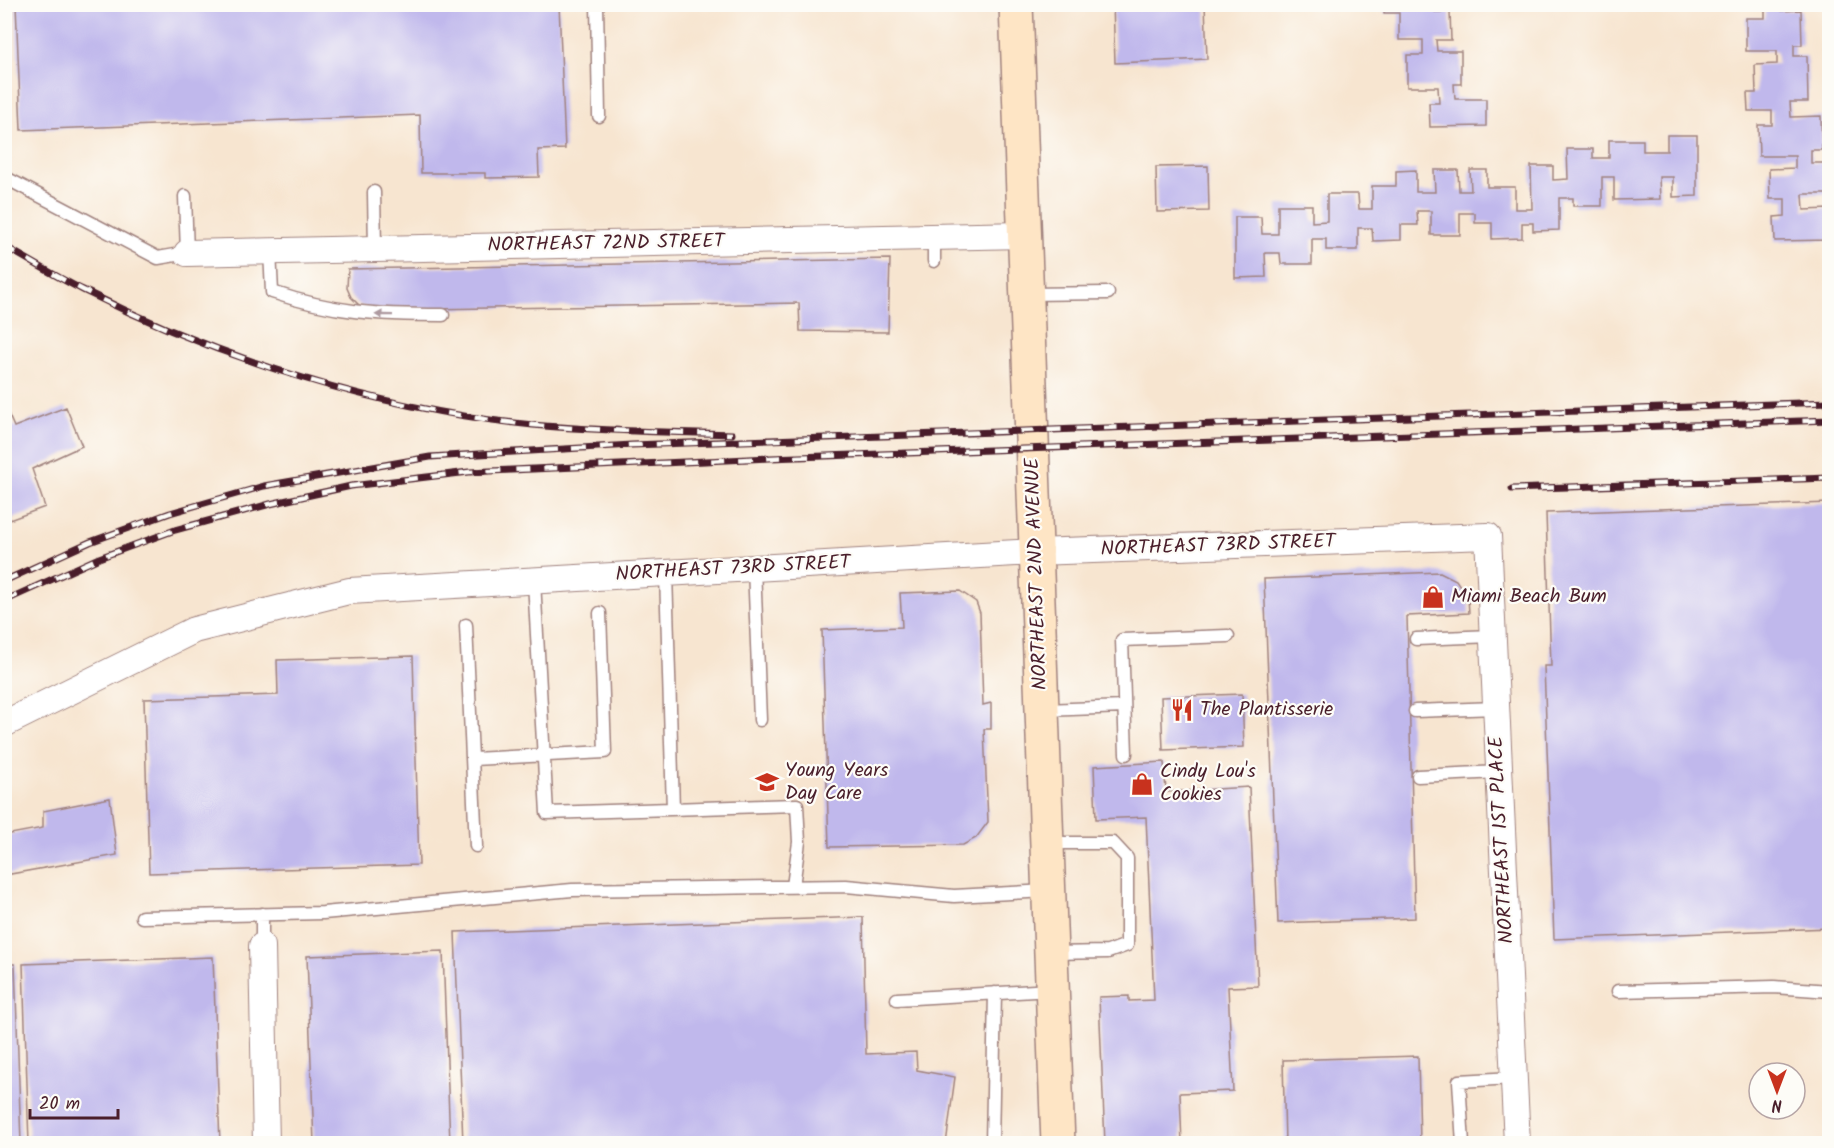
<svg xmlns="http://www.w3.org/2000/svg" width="1834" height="1148" font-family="Kalam,sans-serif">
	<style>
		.building { fill: #c0b8ec }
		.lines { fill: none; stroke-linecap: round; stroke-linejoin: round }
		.lane-casing { stroke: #a0827e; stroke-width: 15 }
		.street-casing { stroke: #a0827e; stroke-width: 28 }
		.secondary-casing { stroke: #a0827e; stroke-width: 36 }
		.lane { stroke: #fff; stroke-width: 12 }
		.street { stroke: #fff; stroke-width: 26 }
		.secondary { stroke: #fee5c5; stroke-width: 33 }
		.rail-casing { stroke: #4a1f2b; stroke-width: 7 }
		.rail { stroke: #fdfcf7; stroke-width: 4.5; stroke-dasharray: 14; stroke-linecap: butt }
		.oneway { fill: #ae9aa0 }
		.labels { text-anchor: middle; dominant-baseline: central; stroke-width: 4.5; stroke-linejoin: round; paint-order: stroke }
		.street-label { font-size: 20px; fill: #4a1f2b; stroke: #fdfcf7 }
		.poi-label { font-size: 20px; fill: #4a1f2b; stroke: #fdfcf7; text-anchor: start }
	</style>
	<rect width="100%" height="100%" fill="#fdfcf7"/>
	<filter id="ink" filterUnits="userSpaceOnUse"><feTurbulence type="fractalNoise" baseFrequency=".0167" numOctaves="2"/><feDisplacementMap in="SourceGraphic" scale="12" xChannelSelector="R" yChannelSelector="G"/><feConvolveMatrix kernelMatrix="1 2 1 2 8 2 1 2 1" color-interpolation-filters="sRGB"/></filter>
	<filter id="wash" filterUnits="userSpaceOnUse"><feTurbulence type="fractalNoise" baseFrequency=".008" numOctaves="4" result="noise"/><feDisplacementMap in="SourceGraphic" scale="24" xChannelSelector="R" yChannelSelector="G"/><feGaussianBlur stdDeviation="1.35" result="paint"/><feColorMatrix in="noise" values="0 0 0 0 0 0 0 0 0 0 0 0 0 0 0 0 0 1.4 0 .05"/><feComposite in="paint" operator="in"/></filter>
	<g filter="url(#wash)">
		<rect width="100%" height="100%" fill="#f7e5d0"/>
		<g id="blocks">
			<path class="building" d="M16 4H559L565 149 538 150 539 177 485 178V173H421L420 115 21 130Z
				M1113 4H1205L1207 59 1115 63Z
				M1384 4H1435V12H1450L1451 40H1436L1437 51H1461V84H1454L1455 99H1486V126L1430 127 1429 103H1439L1438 87H1407V55H1423V40H1399V13H1384Z
				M1743 4H1782V11L1801 10 1802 45H1794V56H1807L1808 102H1790L1791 117 1821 116 1822 150H1811V163H1828V194H1803L1804 210 1830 209V240L1775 241 1774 217 1785 216V199H1770L1769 169 1795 168V156H1759L1758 125H1772V111H1748L1747 93H1756L1755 65 1777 64V51H1746V18H1765V7L1743 8Z
				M1667 135H1697V196L1673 197V177H1659L1660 199 1614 200V177H1602V206H1573V198H1559V230L1533 231V223H1522V238L1492 239V223H1475V213H1460V235H1431V211H1417L1418 225H1401V240L1373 241 1372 228H1358V250H1326V239H1312V264H1281L1280 253H1265L1266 277 1235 278V217H1261L1262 234H1278V205H1312V222L1327 221V194H1358L1359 209H1372V186H1396V171L1416 170V192H1435L1434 170H1458L1459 191H1471L1470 170H1487V187H1515V209H1532L1531 166H1553V180L1568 179 1567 149H1593V158H1609V140H1643V151H1667Z
				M1208 166 1209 211 1157 212 1156 167Z
				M890 259 888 332 800 331 799 303 372 310 359 305 351 297 347 288 348 269Z
				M4 404 14 427 66 407 82 446 32 469 45 507 4 522Z
				M1830 503V928L1554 939 1544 666H1551L1546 513Z
				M1440 572 1456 580 1468 598 1469 613 1407 616 1415 918 1278 923 1264 579Z
				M960 591 976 602 980 613 983 705 991 703V729H984L988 822 976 838 963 845 829 847 822 630 902 627 900 593Z
				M413 656 419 865 149 873 144 699 278 695 277 660Z
				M1242 694 1244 747 1163 750 1161 697Z
				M1164 762 1166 792 1249 787 1258 986 1228 987 1233 1091 1180 1093 1182 1144H1105L1099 997 1129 996V1001L1154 1000 1146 817 1096 819 1094 766Z
				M110 798 117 855 5 875V835L43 828V811Z
				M863 917 866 1054 916 1052 917 1070 955 1077 946 1144H463L455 932Z
				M443 951 450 1144H314L307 956Z
				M213 957 220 1144H29L23 964Z
				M4 964H15L21 1144H4Z
				M1418 1056 1420 1144H1285L1283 1060Z"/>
		</g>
	</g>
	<g filter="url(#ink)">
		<use href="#blocks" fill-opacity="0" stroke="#a0827e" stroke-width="1.5"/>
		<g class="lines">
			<g class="lane-casing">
				<path id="lane" d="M597 4 599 116
					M4 177 158 258 187 253 185 196
					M374 192 375 249
					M934 238V261
					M270 251 272 292C335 313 377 315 443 315
					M1028 294 1108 293
					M754 567 760 720
					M666 573 673 809
					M534 581 547 813 797 805 799 842 793 886
					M466 625 476 846
					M1416 639 1493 636
					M1045 710 1124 707
					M1415 711 1496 708
					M1126 754 1122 640 1228 636
					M473 759 605 752 600 613
					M1418 776 1499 772
					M1048 843H1113L1127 858V945L1108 952 1051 953
					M262 914V946
					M142 917 323 913 572 890 846 886 954 896 1048 891
					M1618 991 1774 987 1830 991
					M897 999 1051 990
					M992 1144 995 993
					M1463 1144 1459 1081 1513 1078"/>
			</g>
			<g class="street-casing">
				<path id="street" d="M187 253 1024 235
					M4 724 194 630 349 591 1035 552 1488 536 1517 1144
					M262 946 266 1144"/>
			</g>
			<g class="secondary-casing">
				<path id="secondary" d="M1016 4 1058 1144"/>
			</g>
			<use href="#lane" class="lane"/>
			<use href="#street" class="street"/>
			<use href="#secondary" class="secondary"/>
			<g class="rail-casing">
				<path id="rail" d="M4 246C31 261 57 277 83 290 220 359 381 410 533 425 599 431 666 432 732 434
					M1512 489 1830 478
					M4 581 90 542 170 513 264 486 430 457 632 445 1830 402
					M4 601 99 558 175 530 270 504 351 486 469 472 770 458 1830 420"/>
			</g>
			<use href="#rail" class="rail"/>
		</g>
		<defs><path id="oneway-solid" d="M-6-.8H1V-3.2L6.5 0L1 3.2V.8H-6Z" transform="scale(1.5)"/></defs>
		<use class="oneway" href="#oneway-solid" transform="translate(384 315) rotate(-179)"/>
	</g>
	<defs>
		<g id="shop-bare" transform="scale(1.8)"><path d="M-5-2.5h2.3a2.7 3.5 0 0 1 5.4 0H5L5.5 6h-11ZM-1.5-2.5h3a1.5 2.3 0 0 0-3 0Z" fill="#c8321e" stroke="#fdfcf7" stroke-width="2.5" paint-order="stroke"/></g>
		<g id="restaurant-bare" transform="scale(1.8)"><path d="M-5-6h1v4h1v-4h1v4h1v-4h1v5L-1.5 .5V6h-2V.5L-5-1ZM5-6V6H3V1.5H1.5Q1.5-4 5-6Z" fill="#c8321e" stroke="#fdfcf7" stroke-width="2.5" paint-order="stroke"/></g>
		<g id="school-bare" transform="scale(1.8)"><path d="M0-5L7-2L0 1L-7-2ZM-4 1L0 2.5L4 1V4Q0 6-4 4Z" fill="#c8321e" stroke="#fdfcf7" stroke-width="2.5" paint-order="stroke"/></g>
	</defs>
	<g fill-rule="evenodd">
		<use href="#shop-bare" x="1433" y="597"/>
		<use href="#restaurant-bare" x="1182" y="710"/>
		<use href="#school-bare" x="767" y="782"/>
		<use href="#shop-bare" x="1142" y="784"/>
	</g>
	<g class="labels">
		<g class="street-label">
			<text transform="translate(606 244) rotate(-1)">NORTHEAST 72ND STREET</text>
			<text transform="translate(1218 546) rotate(-2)">NORTHEAST 73RD STREET</text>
			<text transform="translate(733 569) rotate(-3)">NORTHEAST 73RD STREET</text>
			<text transform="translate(1037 574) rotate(-92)">NORTHEAST 2ND AVENUE</text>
			<text transform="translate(1502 840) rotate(-93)">NORTHEAST 1ST PLACE</text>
		</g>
		<g class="poi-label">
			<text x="1451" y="597">Miami Beach Bum</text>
			<text x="1200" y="710">The Plantisserie</text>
			<text x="785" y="771">Young Years<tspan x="785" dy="23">Day Care</tspan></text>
			<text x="1160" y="772">Cindy Lou's<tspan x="1160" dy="23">Cookies</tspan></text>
		</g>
	</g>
	<rect width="1834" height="1148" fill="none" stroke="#fdfcf7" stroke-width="24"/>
	<g transform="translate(1777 1091) rotate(180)"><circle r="28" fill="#fdfcf7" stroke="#b5a4a5" stroke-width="1.5"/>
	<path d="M0-4.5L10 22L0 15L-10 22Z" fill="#c8321e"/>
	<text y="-9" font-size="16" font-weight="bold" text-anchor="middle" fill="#4a1f2b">N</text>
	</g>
	<path d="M30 1109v9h88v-9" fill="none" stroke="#4a1f2b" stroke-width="3"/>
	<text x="39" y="1109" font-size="18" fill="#4a1f2b" stroke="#fdfcf7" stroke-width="4.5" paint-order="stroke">20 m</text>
</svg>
